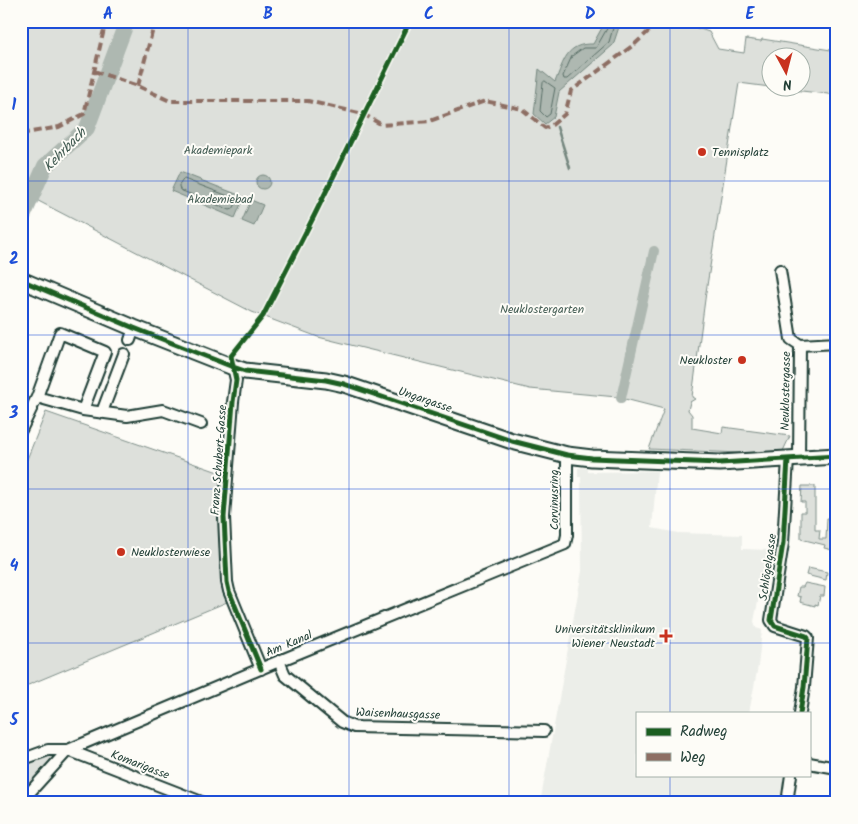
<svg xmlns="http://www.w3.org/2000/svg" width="858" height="824" font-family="Kalam,sans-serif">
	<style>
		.built { fill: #eceee9 }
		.green { fill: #dde0db; stroke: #7e8e88 }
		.water { fill: #aeb8b1; stroke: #75877f }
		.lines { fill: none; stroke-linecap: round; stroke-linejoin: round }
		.shore { stroke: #586e66; stroke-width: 1 }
		.stream { stroke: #75877f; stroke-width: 2.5 }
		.canal { stroke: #aeb8b1; stroke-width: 10 }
		.river { stroke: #aeb8b1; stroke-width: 16 }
		.street-casing { stroke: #1f3d34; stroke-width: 14 }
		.primary-casing { stroke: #1f3d34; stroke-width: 19 }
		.street { stroke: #fdfcf7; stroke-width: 10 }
		.primary { stroke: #fdfcf7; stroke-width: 15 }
		.quiet { stroke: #8d6e63; stroke-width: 4; stroke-dasharray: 8 4; stroke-linecap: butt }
		.cycleway-casing { stroke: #fdfcf7; stroke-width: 8 }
		.cycleway { stroke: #1b5e20; stroke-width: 5 }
		.grid { fill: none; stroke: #1d4ed8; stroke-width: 1; stroke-opacity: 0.55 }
		.poi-dot { fill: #c8321e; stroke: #fdfcf7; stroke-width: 2 }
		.labels { text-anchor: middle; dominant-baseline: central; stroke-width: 4; stroke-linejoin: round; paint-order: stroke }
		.park-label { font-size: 12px; fill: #455e55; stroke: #fdfcf7 }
		.poi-label { font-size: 12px; fill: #1f3d34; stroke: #fdfcf7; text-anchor: start }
		.street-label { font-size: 12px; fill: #1f3d34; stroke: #fdfcf7 }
		.water-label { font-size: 14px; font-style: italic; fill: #435c53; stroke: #fdfcf7 }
		.neatline { fill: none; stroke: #1d4ed8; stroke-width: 2 }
		.grid-label { font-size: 16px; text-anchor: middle; font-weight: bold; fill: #1d4ed8 }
	</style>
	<rect width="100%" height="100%" fill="#fdfcf7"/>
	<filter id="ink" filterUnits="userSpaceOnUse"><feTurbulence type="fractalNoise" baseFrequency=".02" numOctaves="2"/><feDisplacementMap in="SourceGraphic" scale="10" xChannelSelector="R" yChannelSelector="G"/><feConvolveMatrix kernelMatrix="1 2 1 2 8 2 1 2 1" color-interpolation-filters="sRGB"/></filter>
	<g filter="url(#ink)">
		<path class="built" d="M578 468H588V472L657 471 652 528 678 533 742 535V549L769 550 754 621 756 628 762 630 758 666 749 713H637V775H785L782 803H534V801L540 800 541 798 582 571 581 477H578Z"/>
		<path class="green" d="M21 21H676L709 32 718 49 744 53 746 39 761 41 762 39 837 51V95L775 88H800V58H770V87L739 83 706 292 692 397 695 399 690 402 688 410 692 415V428L722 433 723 427 790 436 783 451 740 453 649 449 664 409 617 397 530 389 318 337 252 312 21 192Z
			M46 412 221 473 218 516 222 588 227 602 21 688V474Z
			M802 486H815V530H820L819 539H826L827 518 837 519V551L824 548 825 545 801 539V512H805V502H801Z
			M808 568 827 572 826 580 806 575Z
			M805 583 825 587 824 596H820L818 605 815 604V606L800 602 801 597 797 596 799 587H803Z
			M51 754 54 759 21 795V764Z"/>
		<path class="water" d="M604 24H620L613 45 559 92 554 117 545 124 534 114 539 69 555 82C564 61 566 43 593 44Z
			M180 172 244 197 235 218 171 191Z
			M256 182a7 7 0 1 1 14 0a7 7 0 1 1-14 0Z
			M251 200 263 205 254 226 242 221Z"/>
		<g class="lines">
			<path class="shore" d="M609 21V25L596 48H583L572 56 563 76 564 79H567L609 42 615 21
				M545 81 555 88 550 114 546 117 540 111 543 83Z
				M184 179 236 199 237 202 233 209 230 210 180 190 179 186Z"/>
			<path class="stream" d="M557 127 570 168"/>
			<path class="canal" d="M621 398 654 251"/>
			<path class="river" d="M21 221 45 166 87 128 127 21"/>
			<g class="street-casing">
				<path id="street" d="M780 270 791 339 800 345 799 459
					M130 340 134 328
					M800 345 837 343
					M233 367 236 380 233 402 224 517 227 582 229 591 261 669
					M37 397 83 410 127 416 163 410 201 424
					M102 412 124 354
					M21 430 37 397 60 333 105 352 83 410
					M788 459 783 543 771 620 775 626 806 636 808 638 804 687 800 713
					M279 661 285 675 342 722 354 727 544 731
					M68 750 204 803
					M21 760 48 750H68L279 661 565 544 567 535V455
					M809 763 837 768
					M21 802 68 750
					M787 803 791 775"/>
			</g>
			<g class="primary-casing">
				<path id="primary" d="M21 280 134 328 233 367 245 371 326 380 344 384 512 441 567 455 592 458 720 463 837 456"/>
			</g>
			<use href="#street" class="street"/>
			<use href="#primary" class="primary"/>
			<path class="quiet" d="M94 71 138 86 170 101H308L363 114 382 125 430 121 485 101 522 109 545 128 552 125 565 114 571 91 635 44 651 29 656 21
				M138 86 155 21
				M21 134 59 127 84 114 106 21"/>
			<g class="cycleway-casing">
				<path id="cycleway" d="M21 280 134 328 233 367 245 371 326 380 344 384 512 441 567 455 592 458 720 463 837 456
					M788 459 783 543 771 620 775 626 806 636 808 638 804 687 800 713
					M261 669 229 591 227 582 224 517 233 402 236 380 231 356 263 316 314 216 410 21"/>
			</g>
			<use href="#cycleway" class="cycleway"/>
		</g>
	</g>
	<path class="grid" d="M188 21V803M349 21V803M509 21V803M670 21V713M21 181H837M21 335H837M21 489H837M21 643H837M670 775V803"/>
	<g class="poi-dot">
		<circle cx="702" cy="152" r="5"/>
		<circle cx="742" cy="360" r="5"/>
		<circle cx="121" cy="552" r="5"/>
		<path d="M663.5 628.5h5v5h5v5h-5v5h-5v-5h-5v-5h5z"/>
	</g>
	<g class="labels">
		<g class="park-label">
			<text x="218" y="150">Akademiepark</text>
			<text x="220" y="199">Akademiebad</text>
			<text x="542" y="309">Neuklostergarten</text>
		</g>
		<g class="poi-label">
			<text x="712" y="152">Tennisplatz</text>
			<text x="732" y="360" text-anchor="end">Neukloster</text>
			<text x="131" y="552">Neuklosterwiese</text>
			<text x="655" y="629" text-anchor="end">Universitätsklinikum<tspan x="655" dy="14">Wiener Neustadt</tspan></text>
		</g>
		<g class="street-label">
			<text transform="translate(786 391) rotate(-89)">Neuklostergasse</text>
			<text transform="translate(425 400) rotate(19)">Ungargasse</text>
			<text transform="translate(219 460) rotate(-86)">Franz Schubert-Gasse</text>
			<text transform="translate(554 500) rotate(-90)">Corvinusring</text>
			<text transform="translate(768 567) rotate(-82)">Schlögelgasse</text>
			<text transform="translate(289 644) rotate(-23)">Am Kanal</text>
			<text transform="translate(398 714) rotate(2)">Waisenhausgasse</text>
			<text transform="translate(140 765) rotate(21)">Komarigasse</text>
		</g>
		<g class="water-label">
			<text transform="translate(65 150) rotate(-46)">Kehrbach</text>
		</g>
	</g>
	<rect width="858" height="824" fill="none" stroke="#fdfcf7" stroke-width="55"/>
	<rect x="636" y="712" width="175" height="65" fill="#fdfcf7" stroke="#a4b0a9"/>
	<rect x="646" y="728" width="25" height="8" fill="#1b5e20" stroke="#a4b0a9"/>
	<text x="680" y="736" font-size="15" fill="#1f3d34">Radweg</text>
	<rect x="646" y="753" width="25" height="8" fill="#8d6e63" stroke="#a4b0a9"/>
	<text x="680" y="762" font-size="15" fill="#1f3d34">Weg</text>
	<g transform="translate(786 72) rotate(173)"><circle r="24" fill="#fdfcf7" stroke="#a4b0a9"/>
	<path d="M0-4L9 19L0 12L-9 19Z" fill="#c8321e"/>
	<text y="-8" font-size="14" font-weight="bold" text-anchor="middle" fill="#1f3d34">N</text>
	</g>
	<rect x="28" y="28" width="802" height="768" class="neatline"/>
	<g class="grid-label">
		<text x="108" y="19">A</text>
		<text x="268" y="19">B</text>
		<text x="429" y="19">C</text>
		<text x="590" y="19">D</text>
		<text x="750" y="19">E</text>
		<text x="14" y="110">1</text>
		<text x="14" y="264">2</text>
		<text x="14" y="418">3</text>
		<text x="14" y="571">4</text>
		<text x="14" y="725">5</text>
	</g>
</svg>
